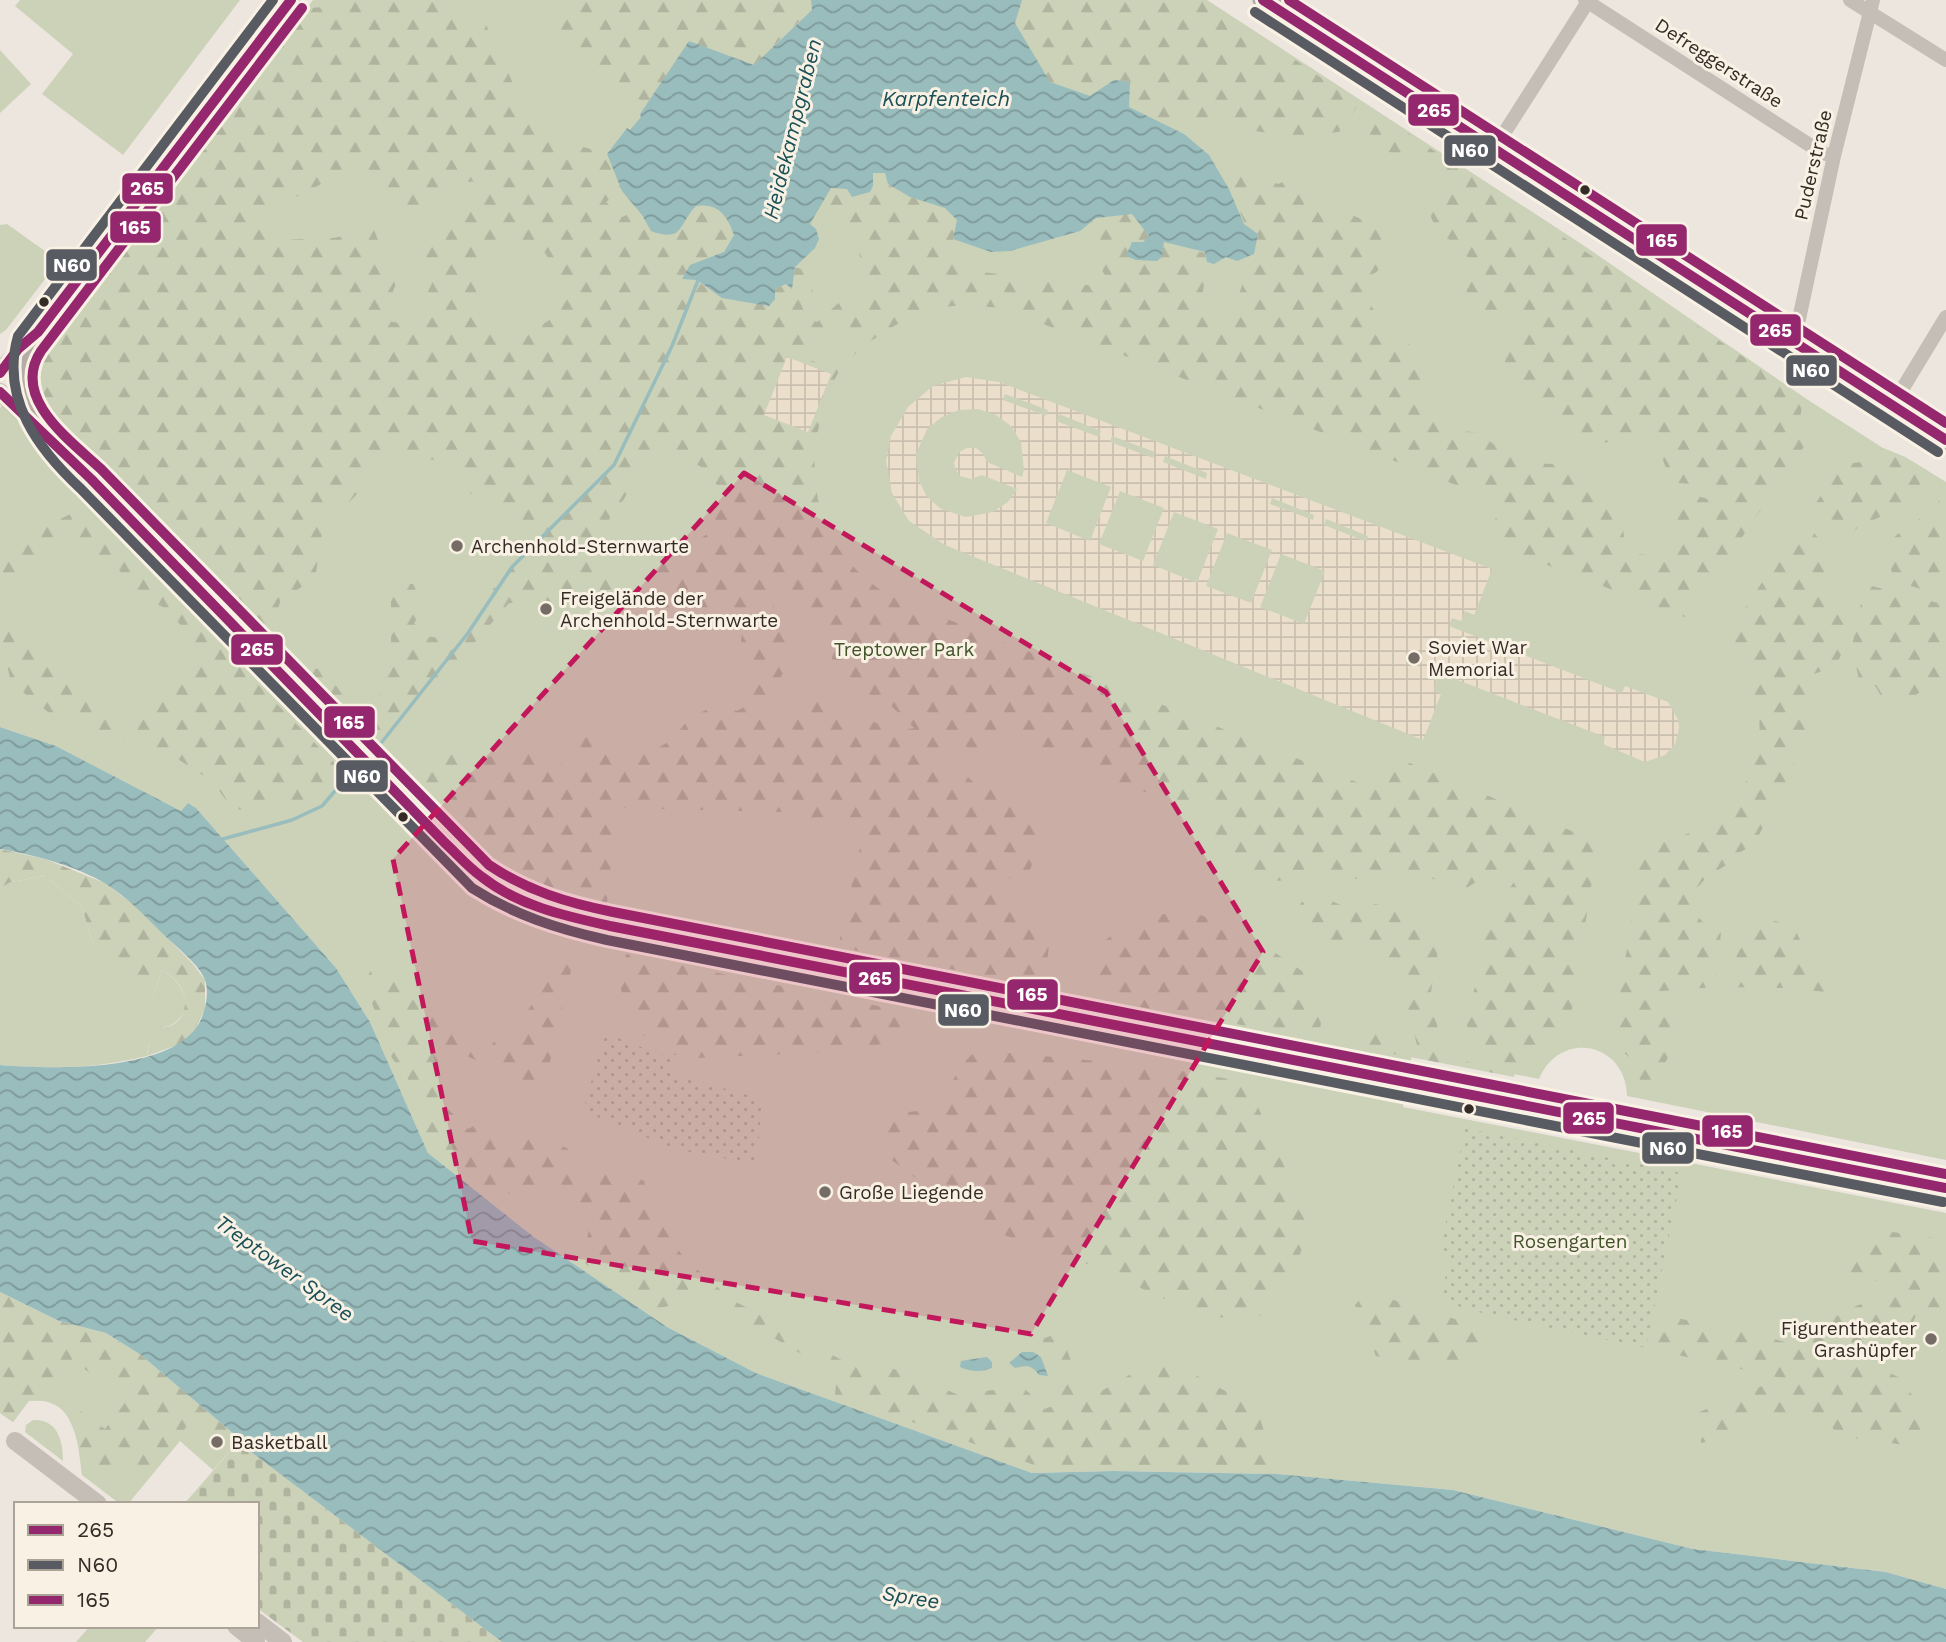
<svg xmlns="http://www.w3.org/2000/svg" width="1946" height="1642" font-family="'Work Sans',sans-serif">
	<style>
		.green { fill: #ccd2b8 }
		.forest { fill: url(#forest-firs); fill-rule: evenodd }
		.cemetery { fill: url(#cemetery-stones) }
		.garden { fill: url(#garden-dots) }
		.plaza { fill: url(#plaza-grid); fill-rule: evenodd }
		.water { fill: url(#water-waves) }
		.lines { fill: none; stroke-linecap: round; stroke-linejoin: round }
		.stream { stroke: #99bcbd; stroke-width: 3.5 }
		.minor { stroke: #c5beb7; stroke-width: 14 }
		.tertiary { stroke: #c5beb7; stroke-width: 18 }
		.primary { stroke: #b3aca7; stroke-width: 21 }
		.bus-1-casing { stroke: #f9f1e4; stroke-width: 16 }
		.bus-2-casing { stroke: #f9f1e4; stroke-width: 16 }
		.bus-3-casing { stroke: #f9f1e4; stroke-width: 16 }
		.bus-1 { stroke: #95276e; stroke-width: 10 }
		.bus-2 { stroke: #595b62; stroke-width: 10 }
		.bus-3 { stroke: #95276e; stroke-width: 10 }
		.marked { fill: #c2185b; fill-opacity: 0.2; stroke: #c2185b; stroke-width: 5; stroke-dasharray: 14 9; stroke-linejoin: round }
		.bus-dot { fill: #352b26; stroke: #f9f1e4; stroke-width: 2.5 }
		.poi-dot { fill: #756c66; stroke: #f9f1e4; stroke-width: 2.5 }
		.labels { text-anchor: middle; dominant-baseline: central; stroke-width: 6; stroke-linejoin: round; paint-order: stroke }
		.street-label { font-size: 19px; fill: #352b26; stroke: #f9f1e4 }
		.poi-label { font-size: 19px; fill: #352b26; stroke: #f9f1e4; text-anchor: start }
		.park-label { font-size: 19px; fill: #415429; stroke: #f9f1e4 }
		.water-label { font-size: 21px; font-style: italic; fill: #1a5057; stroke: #f9f1e4 }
		.line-badge { stroke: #f9f1e4; stroke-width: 2.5 }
		.badge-label { font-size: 19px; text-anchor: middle; font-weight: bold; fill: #fff }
	</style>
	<defs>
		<pattern id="forest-firs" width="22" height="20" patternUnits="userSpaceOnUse" patternTransform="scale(1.75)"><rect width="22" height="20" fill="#ccd2b8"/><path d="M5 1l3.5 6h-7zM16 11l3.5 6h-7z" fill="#b0b49e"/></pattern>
		<pattern id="cemetery-stones" width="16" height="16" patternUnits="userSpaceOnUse" patternTransform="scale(1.75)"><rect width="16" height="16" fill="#ccd2b8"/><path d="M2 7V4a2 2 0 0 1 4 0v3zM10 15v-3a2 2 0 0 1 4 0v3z" fill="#b0b49e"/></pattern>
		<pattern id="garden-dots" width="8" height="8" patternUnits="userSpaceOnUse" patternTransform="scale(1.75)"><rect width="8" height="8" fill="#ccd2b8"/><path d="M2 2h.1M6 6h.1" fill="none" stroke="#b0b49e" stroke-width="1.8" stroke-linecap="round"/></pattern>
		<pattern id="plaza-grid" width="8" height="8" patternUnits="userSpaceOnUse" patternTransform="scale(1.75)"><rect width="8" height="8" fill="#ebdfcc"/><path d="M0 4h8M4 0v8" fill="none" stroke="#cac0af"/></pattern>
		<pattern id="water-waves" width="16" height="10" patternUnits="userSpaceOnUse" patternTransform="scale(1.75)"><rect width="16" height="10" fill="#99bcbd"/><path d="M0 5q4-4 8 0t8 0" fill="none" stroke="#7e9999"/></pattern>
	</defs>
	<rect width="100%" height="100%" fill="#ece6de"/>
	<path class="green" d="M20 0H240L123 155 42 94 73 54 15 6Z
		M313 0H1207L1586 247 1805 398 1883 448 1905 457 1946 482V1160L1627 1096C1626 1042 1560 1029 1539 1079L1412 1054 1403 1107 1946 1213V1589L1886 1572 1693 1549 1453 1490 1276 1474 1113 1471 1032 1473 756 1373 667 1327 534 1237 428 1153 370 1022 336 968 196 808 188 803 181 811 56 746 0 727V408Z
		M0 50 31 84 0 113Z
		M7 224 59 261 6 330 0 334V225Z
		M45 876 82 907 93 945 143 981 153 996 162 970C182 981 197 1007 173 1024 168 1027 162 1027 157 1030 150 1036 148 1047 147 1056 93 1069 54 1069 0 1065V888L11 882Z
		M1454 1073 1514 1085 1522 1089 1521 1097 1453 1083Z
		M1466 1103 1539 1117 1538 1125 1464 1111Z
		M1639 1111 1651 1112 1946 1170V1180L1637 1119Z
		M1629 1135 1719 1153V1161L1628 1143Z
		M1741 1157 1814 1172 1816 1180 1736 1164Z
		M1836 1176 1946 1198V1206L1832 1183Z
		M0 1292 238 1442 213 1470 180 1441 128 1504H120L82 1475C78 1441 75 1396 29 1401L13 1422 0 1413Z
		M33 1420C58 1419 63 1441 63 1461L25 1432 26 1425Z
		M90 1626H159L145 1642H76Z"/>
	<path class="forest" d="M326 0H448L461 16 481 14 524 107 547 136 607 154 622 191 606 202 622 217 638 210 651 231C689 241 677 225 696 205 718 204 727 215 734 235L724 252 690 265 683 279C705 280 704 290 722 298 742 306 768 292 786 284L792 288 795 267 808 271 813 291 801 304 807 318 817 322 842 300 868 290 855 236 834 224 820 206 831 187 847 189 853 197 870 192 873 186V173H885L888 184 910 197 945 208 957 220 953 239 962 259 959 267 966 270 1112 288 1080 231 1096 218 1133 214 1149 236 1143 242H1163L1205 253 1207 262 1200 313 1231 315 1254 254 1258 235 1245 224 1230 189 1246 169 1278 184 1288 180 1300 183 1305 204C1336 207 1368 216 1389 242L1386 263 1375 273 1366 276 1363 294 1389 332 1410 345 1429 383 1419 394 1437 427 1478 433 1519 462 1568 465 1592 481 1622 520 1626 553 1659 556 1672 544 1682 491 1714 501 1715 485 1676 483C1665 470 1661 459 1661 442L1649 437 1594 444 1548 420 1518 391 1504 372 1507 343 1522 318 1507 306 1487 317 1472 309 1467 293 1464 270 1470 262 1461 246 1439 234 1428 211 1447 179 1428 167 1421 155C1395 159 1388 154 1369 136L1375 120 1385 118 1805 398C1799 413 1798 428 1807 442L1687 618 1486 542 1502 503 1002 308C976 306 948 303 923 312 893 324 855 348 837 375 833 382 830 392 827 400 808 449 809 509 842 553 855 571 871 584 889 596L1384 793 1398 758 1598 842 1568 1035 1552 1041 1533 1058 1518 1056 1514 1077 1363 1048 1355 1032 1372 1021 1390 1044 1418 1049 1398 969 1380 950 1315 937 1300 904 1313 893 1355 911 1375 904 1417 912 1438 951 1430 997 1445 1057 1484 1065 1466 1024 1481 961 1473 941 1518 876 1506 864 1463 890 1428 877 1399 871 1340 882 1315 872 1295 881 1254 880 1221 856 1214 835 1217 809 1156 796 1111 780 1066 754 1044 758 1024 737H1005L984 754 949 740 940 766 963 772 976 785 995 786 1002 800 1036 828 1040 846 1028 874 996 881 1002 905 1049 946 1044 987 838 947 864 830 785 812 617 808 607 903C565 893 531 884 492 863L299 668 323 669 356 711 379 696 391 644V583L413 584 425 608 414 623 426 636 451 640 522 554 513 512 463 490 468 485 463 462 383 456 366 484 346 506 338 504 325 515 315 579 295 591 283 592 270 636 35 394 36 366 305 8 327 7ZM372 174 399 196 407 216 451 183 480 181 470 207 420 249 432 283 412 325 381 320 396 284 374 230 333 238 273 240 270 210 337 176ZM511 246 545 253 563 282 556 316 527 334 493 327 475 298 482 265ZM831 322 842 332V357L832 369 798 355ZM658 443 703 468 720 489 711 513 713 530 688 547 656 543 645 551 643 573 667 588 664 603 666 619 681 625 695 616 699 606 704 609 739 611 743 618 740 657 747 672 749 690 755 701 737 711 720 703 690 718 670 741 649 753 620 756 602 733 575 739 573 750 578 771 572 773 548 753 532 751 506 760 475 753 444 755 428 764 415 776 384 747 509 603 555 602 581 607 584 599H609L624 587 616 563 589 547 624 499ZM778 591C783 592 791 591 795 593 818 603 835 666 841 689L884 699 914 728 897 731 816 699 796 707 774 722 769 703 793 651 776 622 770 620Z
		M558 0H811L812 9 754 65 689 42 649 103 606 88 559 44Z
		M1022 0H1202L1228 16 1258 41 1297 61 1359 104 1339 132 1295 136 1246 130 1181 115 1177 129 1128 107 1130 82 1114 80 1091 96 1050 82 1014 23Z
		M1883 448 1905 457 1928 471 1927 479 1918 493 1905 500 1893 511 1858 527 1850 536 1834 543 1811 510 1842 465 1866 461Z
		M1940 495 1946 497V597L1911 586 1906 580 1893 575 1885 554C1889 532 1921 520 1937 508Z
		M85 507 344 773 314 805 233 810 213 782 164 750 52 715 11 683 8 669 0 667V612L6 613 57 672 129 725 196 669C192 644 181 614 155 603 145 599 136 603 128 596L127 583 120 571 104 562 95 551 74 542 52 549 1 592 0 564 31 533Z
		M1804 520 1832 556 1823 576 1824 584C1829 590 1836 593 1841 598 1858 615 1846 649 1835 666L1809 676 1810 693 1803 710 1806 730 1796 745 1791 783 1770 813 1756 841 1751 846 1737 854 1731 862 1707 877 1695 890 1693 902 1699 918 1705 924 1721 933 1715 987 1620 994 1643 843C1663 841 1682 838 1699 828 1771 788 1779 697 1722 642Z
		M1872 586 1946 605V673L1905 703 1899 698H1882L1876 687 1859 680 1852 646 1864 589Z
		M0 849 45 859 105 883 138 908 193 964 205 980V1009L191 1037 180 1044 147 1056 150 1040 147 1036 152 1026C184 1037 202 991 162 970L153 996 143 991V981L126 978 93 945 82 907 45 876 11 882 0 888Z
		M1185 908 1255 939 1302 971 1321 1018 1320 1039 1091 998 1101 944 1123 926Z
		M1768 919 1791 925 1795 929 1808 957 1828 981 1829 987 1827 992 1787 988 1722 987 1739 951 1763 921Z
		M626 954 912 1013 899 1038 859 1051 697 1058 637 1033 620 987Z
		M561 956 573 962 543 1092 448 1047 429 1073 444 1105 468 1129 479 1123 502 1133H523L567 1148 587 1179 618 1169 644 1181 653 1212 684 1258 731 1299 847 1363 908 1371 958 1395 1022 1386 1045 1409 1059 1403 1054 1371 1042 1339 1061 1332 1075 1373 1098 1393 1152 1362 1175 1364 1257 1408 1277 1474 1109 1466 1040 1467 835 1395 836 1385 827 1369 704 1297 648 1311 583 1262 590 1223 541 1187 496 1196 424 1139 417 1126 424 1101 392 1058 361 973 371 971 375 985 393 981 487 1051 497 1038 505 1043 558 967Z
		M1659 1000C1667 1002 1672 1010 1680 1012 1690 1014 1696 1010 1703 1017L1681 1035 1654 1082 1640 1080 1632 1060 1612 1042 1619 1001Z
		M977 1050 1151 1066 1247 1082 1309 1222 1296 1269 1268 1314 1238 1321 1189 1310 1090 1265 1046 1251 978 1225 881 1152 880 1115 918 1111 942 1099 963 1063Z
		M1876 1230 1946 1239V1328L1916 1316 1907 1333 1882 1336 1867 1357 1872 1364 1900 1378 1929 1419 1924 1439 1913 1446 1838 1436 1826 1418 1811 1415 1777 1414 1754 1420 1739 1433 1702 1443 1691 1429 1697 1413 1781 1378 1646 1348 1653 1313 1768 1337 1791 1344 1812 1342 1819 1325 1858 1305 1884 1298 1888 1283 1836 1272 1871 1239Z
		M1368 1290 1404 1304 1486 1328 1478 1360 1453 1371 1376 1356 1355 1305Z
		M0 1292 59 1321 106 1333 141 1355 235 1435 239 1442 300 1488 230 1453 215 1437 187 1426 159 1462 144 1474C134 1472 102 1472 96 1468 67 1448 83 1394 28 1401L13 1422 0 1413ZM75 1362 127 1400 105 1429 53 1391Z"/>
	<path class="cemetery" d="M238 1442 502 1642H303L257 1608V1504H184Z"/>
	<path class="garden" d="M605 1033 662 1055 667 1051 678 1055 672 1074 762 1099 757 1164 674 1149 583 1111Z
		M1465 1128 1682 1173 1646 1348 1489 1315 1440 1301 1451 1253 1440 1251Z"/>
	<path class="plaza" d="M787 357 831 374 808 432 764 415Z
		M966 377 999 382 1492 569 1474 615 1465 611 1461 621 1452 618 1449 626 1622 693 1625 686 1668 702 1678 720 1679 728 1675 744 1665 755 1645 762 1603 744 1605 737 1432 670 1429 678 1437 681 1434 690 1441 694 1423 740 945 545 909 521 892 493 886 461 891 436 908 407 933 386ZM1005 394 1048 410 1046 416 1003 400ZM978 409 996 415 1011 426 1021 442 1024 470 1022 477 987 462 983 454 976 448H967L959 452 954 463 956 470 960 476 971 479 982 475 1017 489 1008 502 993 512 966 517 941 509 927 497 919 481 916 454 927 429 942 417 959 410ZM1059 414 1101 431 1099 437 1056 421ZM1112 436 1155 452 1153 458 1110 442ZM1165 456 1207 473 1206 479 1163 462ZM1067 470 1111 487 1090 541 1046 523ZM1120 491 1164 508 1143 561 1099 544ZM1272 498 1314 515 1313 520 1270 504ZM1174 512 1218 529 1197 583 1153 565ZM1326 519 1368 536 1367 542 1324 525ZM1227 533 1272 550 1251 603 1206 586ZM1281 554 1325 571 1304 624 1260 607Z"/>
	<path class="water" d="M811 0H1022L1015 23 1050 82 1090 96 1114 80 1130 82 1129 107 1184 134 1209 155 1229 189 1244 224 1258 234 1254 254 1237 261 1226 257 1214 264 1207 262 1205 252 1164 242 1162 257 1157 261 1136 260 1126 256 1132 242H1143L1149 236 1132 214 1096 218 1080 231 1010 251 991 252 953 239 957 220 945 208 910 197 888 184 885 173H873V186L870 192 852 197 847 189 831 188 810 224 816 229 819 239 815 248 795 267 792 289 786 284 775 289V299L769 306 722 298 697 280 682 279 690 265 724 252 734 235C727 215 718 203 696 206 679 223 684 243 651 231L642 215 622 191 607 154 627 128 630 130 641 117 640 114 689 41 754 65 812 10Z
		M0 727 56 746 181 811 188 803 196 808 336 968 370 1022 428 1153 534 1237 667 1327 756 1373 1032 1473 1113 1471 1277 1474 1453 1490 1693 1549 1886 1572 1946 1589V1642H502L238 1442 235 1435 141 1355 106 1333 59 1321 0 1292V1065C51 1069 180 1074 202 1017 206 1007 209 991 205 980 200 965 174 945 162 933 145 916 127 897 106 884 79 867 32 854 0 849Z
		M1022 1352H1033L1041 1357 1048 1376 1039 1375C1032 1365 1027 1365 1015 1368L1009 1363Z
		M987 1357 992 1362V1368C981 1372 971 1372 960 1367L961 1361Z"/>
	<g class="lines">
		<path class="stream" d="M382 742 468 633 512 567 614 465 672 346 699 278
			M223 839 292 820 322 806 348 776"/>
		<path class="minor" d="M1585 0 1822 153 1834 156
			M1850 0 1946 60
			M1494 149 1589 0
			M1787 338 1799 319 1834 156 1873 0
			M0 373 6 362 23 344
			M1892 406 1946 317"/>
		<path class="tertiary" d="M0 392 28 418
			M15 1441 98 1504
			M257 1622 283 1642
			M236 1626 256 1642"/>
		<path class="primary" d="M291 0 38 332C31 342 22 352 19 365 9 414 61 450 91 479L480 876C524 907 558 915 610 926L1946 1188
			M1263 0 1946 440"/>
		<g class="bus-1-casing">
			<path id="bus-1" d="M1263 0 1946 440
				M0 373 18 349 38 332 291 0
				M0 392 91 479 445 843C457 854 468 867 482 877 519 906 565 916 610 926L1946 1188"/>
		</g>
		<g class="bus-2-casing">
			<path id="bus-2" d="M273 0 18 336C0 399 39 450 81 489L472 888C514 915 558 929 607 940L1943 1202
				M1255 12 1938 452"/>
		</g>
		<g class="bus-3-casing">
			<path id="bus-3" d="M1289 0 1946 423
				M302 8 41 351C10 398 71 441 101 469L489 865C528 891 568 903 613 912L1946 1174"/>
		</g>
		<use href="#bus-1" class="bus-1"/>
		<use href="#bus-2" class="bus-2"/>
		<use href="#bus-3" class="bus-3"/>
	</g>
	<path class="marked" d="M744 473 1106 692 1263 952 1031 1334 472 1241 393 859Z"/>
	<g class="bus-dot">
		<circle cx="1585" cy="190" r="6"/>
		<circle cx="44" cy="302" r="6"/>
		<circle cx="403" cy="817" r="6"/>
		<circle cx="1469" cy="1109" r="6"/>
	</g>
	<g class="poi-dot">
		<circle cx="457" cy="546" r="7"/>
		<circle cx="546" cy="609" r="7"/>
		<circle cx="1414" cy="658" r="7"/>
		<circle cx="825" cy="1192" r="7"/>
		<circle cx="1931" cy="1339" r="7"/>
		<circle cx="217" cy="1442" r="7"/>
	</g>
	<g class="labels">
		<g class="street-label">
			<text transform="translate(1719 63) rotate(33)">Defreggerstraße</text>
			<text transform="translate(1813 165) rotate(-77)">Puderstraße</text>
		</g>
		<g class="poi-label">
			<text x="471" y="546">Archenhold-Sternwarte</text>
			<text x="560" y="598">Freigelände der<tspan x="560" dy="22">Archenhold-Sternwarte</tspan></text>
			<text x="1428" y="647">Soviet War<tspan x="1428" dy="22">Memorial</tspan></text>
			<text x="839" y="1192">Große Liegende</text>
			<text x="1917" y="1328" text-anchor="end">Figurentheater<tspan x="1917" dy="22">Grashüpfer</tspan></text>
			<text x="231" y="1442">Basketball</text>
		</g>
		<g class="park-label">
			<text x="904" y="649">Treptower Park</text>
			<text x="1570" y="1241">Rosengarten</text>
		</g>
		<g class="water-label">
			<text x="946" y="98">Karpfenteich</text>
			<text transform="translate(792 129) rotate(-76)">Heidekampgraben</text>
			<text transform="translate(285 1268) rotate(36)">Treptower Spree</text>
			<text transform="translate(911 1597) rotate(9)">Spree</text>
		</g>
	</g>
	<g class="line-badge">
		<rect x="1407" y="93" width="53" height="34" rx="7" fill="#95276e"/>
		<rect x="1443" y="134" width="54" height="33" rx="7" fill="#595b62"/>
		<rect x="121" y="172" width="53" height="33" rx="7" fill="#95276e"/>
		<rect x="109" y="210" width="53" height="34" rx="7" fill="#95276e"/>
		<rect x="1635" y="223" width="53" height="34" rx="7" fill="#95276e"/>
		<rect x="45" y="248" width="53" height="34" rx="7" fill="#595b62"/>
		<rect x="1749" y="313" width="53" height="34" rx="7" fill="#95276e"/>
		<rect x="1785" y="354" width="53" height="33" rx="7" fill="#595b62"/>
		<rect x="230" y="633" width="54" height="33" rx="7" fill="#95276e"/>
		<rect x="323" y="705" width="53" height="34" rx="7" fill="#95276e"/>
		<rect x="335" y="759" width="54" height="34" rx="7" fill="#595b62"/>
		<rect x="848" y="961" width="53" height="34" rx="7" fill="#95276e"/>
		<rect x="1006" y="978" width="53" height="33" rx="7" fill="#95276e"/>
		<rect x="937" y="993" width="53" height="34" rx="7" fill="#595b62"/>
		<rect x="1562" y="1101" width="53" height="34" rx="7" fill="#95276e"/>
		<rect x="1701" y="1114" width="53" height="34" rx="7" fill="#95276e"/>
		<rect x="1641" y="1131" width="54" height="34" rx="7" fill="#595b62"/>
	</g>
	<g class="badge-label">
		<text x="1434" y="117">265</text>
		<text x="1470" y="157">N60</text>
		<text x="147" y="195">265</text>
		<text x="135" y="234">165</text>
		<text x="1662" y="247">165</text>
		<text x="72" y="272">N60</text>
		<text x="1775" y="337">265</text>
		<text x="1811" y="377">N60</text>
		<text x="257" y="656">265</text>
		<text x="349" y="729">165</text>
		<text x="362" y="783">N60</text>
		<text x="875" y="985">265</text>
		<text x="1032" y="1001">165</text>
		<text x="963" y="1017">N60</text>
		<text x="1589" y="1125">265</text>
		<text x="1727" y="1138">165</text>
		<text x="1668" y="1155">N60</text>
	</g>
	<rect x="14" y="1502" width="245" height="126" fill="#f9f1e4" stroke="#aba298" stroke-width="2"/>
	<rect x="28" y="1525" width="35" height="10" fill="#95276e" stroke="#aba298" stroke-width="2"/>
	<text x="77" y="1537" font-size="21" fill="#352b26">265</text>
	<rect x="28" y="1560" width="35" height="10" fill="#595b62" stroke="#aba298" stroke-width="2"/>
	<text x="77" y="1572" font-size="21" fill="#352b26">N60</text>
	<rect x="28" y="1595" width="35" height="10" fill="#95276e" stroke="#aba298" stroke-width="2"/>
	<text x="77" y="1607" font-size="21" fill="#352b26">165</text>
</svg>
